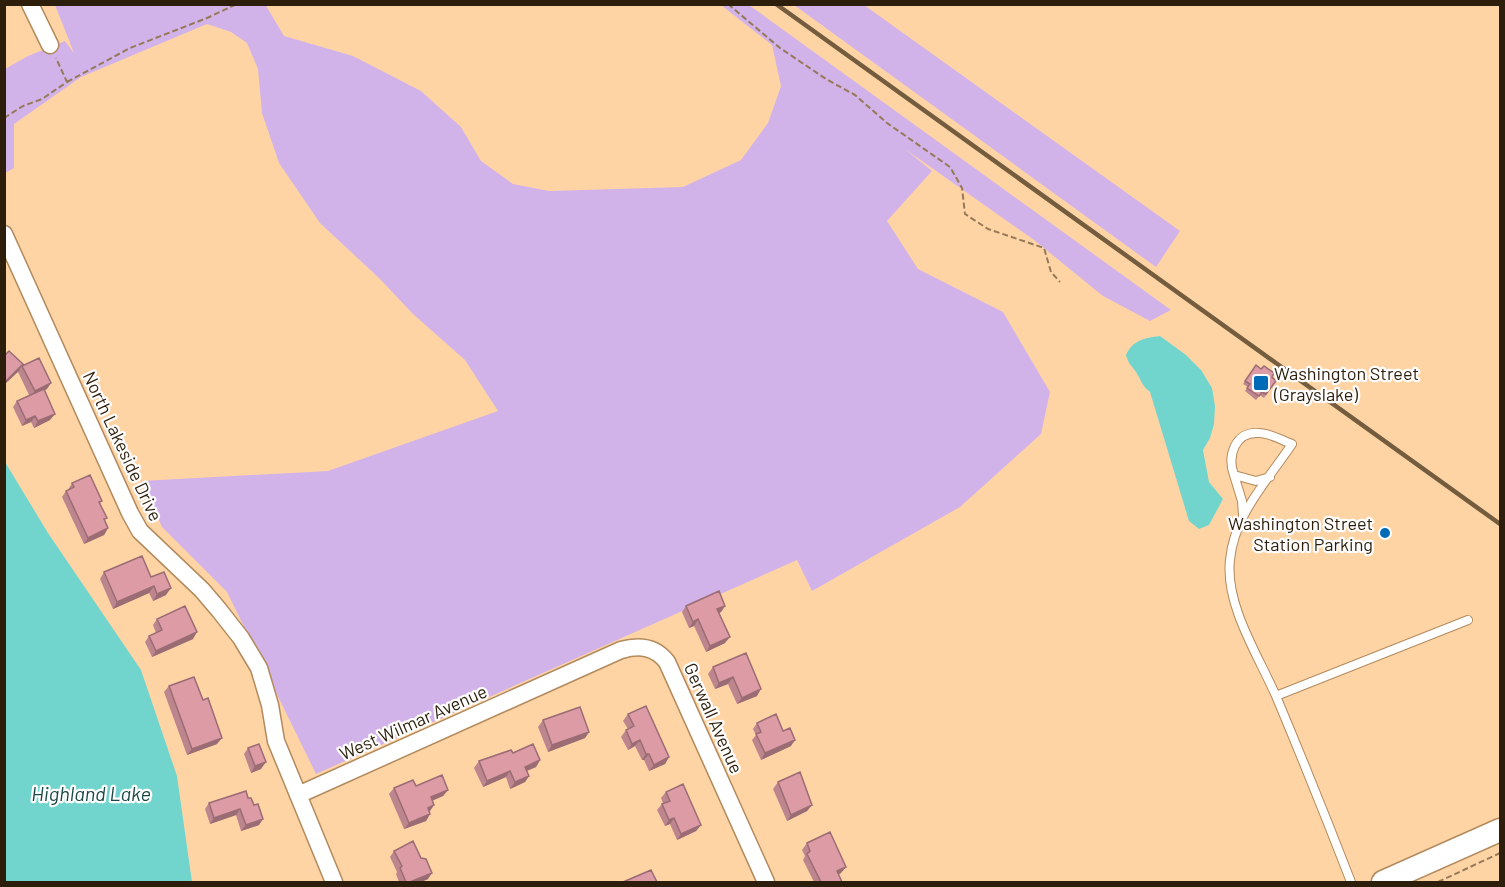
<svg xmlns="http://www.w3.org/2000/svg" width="1505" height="887" font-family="Barlow,sans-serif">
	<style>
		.green { fill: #d1b3ea }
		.water { fill: #71d5ce }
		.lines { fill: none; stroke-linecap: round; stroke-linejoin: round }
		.service-casing { stroke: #b28a5d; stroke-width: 10 }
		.minor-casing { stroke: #b28a5d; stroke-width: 19 }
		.secondary-casing { stroke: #b28a5d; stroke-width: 25 }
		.path { stroke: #967958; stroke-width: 2; stroke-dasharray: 6 3; stroke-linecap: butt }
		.service { stroke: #fff; stroke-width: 8 }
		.minor { stroke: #fff; stroke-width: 16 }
		.secondary { stroke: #fff; stroke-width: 22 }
		.rail { stroke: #745c3f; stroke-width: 4.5 }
		.wall { fill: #bd858e }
		.shaded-wall { fill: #9a6c74 }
		.building { fill: #dc9ba5; stroke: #9a6c74; stroke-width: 1.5 }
		.poi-dot { fill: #026bb7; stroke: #fefefe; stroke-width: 2 }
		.labels { text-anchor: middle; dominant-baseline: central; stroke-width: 4.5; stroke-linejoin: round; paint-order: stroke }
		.poi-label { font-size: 18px; fill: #2d1e0b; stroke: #fefefe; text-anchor: start }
		.street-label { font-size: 18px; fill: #2d1e0b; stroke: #fefefe }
		.water-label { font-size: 20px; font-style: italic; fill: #1a4845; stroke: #fefefe }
	</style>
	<rect width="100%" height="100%" fill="#ffd4a5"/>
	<path class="green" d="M265 4 284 36 353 56 421 91 461 127 481 161 513 184 549 191 683 187 741 160 768 123 781 86 772 45 721 5H749L1171 310 1150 321 1103 296 1034 240 905 149 932 171 887 221 918 269 1003 312 1050 392 1041 434 960 507 812 591 797 560 316 774 227 592 162 527 141 481 328 471 498 411 465 360 413 314 380 279 320 223 279 163 262 113 258 69 247 43 231 32 207 24 81 77 14 124V168L5 173V69L28 56 65 41 74 53 55 5Z
		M794 5H864L1180 231 1156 267Z"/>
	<path class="water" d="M1160 336 1186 355 1201 370 1212 388 1215 406 1214 424 1210 438 1203 450 1209 482 1223 499 1209 525 1199 529 1189 521 1150 392C1141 385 1142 381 1136 372 1131 365 1128 363 1126 355 1133 340 1144 338 1160 336Z
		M5 462 48 533 141 670 177 776 192 882H5Z"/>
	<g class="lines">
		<g class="service-casing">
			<path id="service" d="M1234 475 1242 501 1243 515
				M1270 477 1256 481 1234 475C1227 456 1235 431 1259 433 1270 433 1281 440 1292 444 1268 480 1234 515 1230 560 1225 605 1258 655 1276 696 1302 758 1327 820 1351 882
				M1276 696 1468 620"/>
		</g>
		<g class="minor-casing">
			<path id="minor" d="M30 4 50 45
				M4 234 130 513 140 531 202 590 219 610 241 638 259 668 270 705 276 741 334 882
				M298 795 621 650C639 645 655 646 667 662L766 882"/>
		</g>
		<g class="secondary-casing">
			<path id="secondary" d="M1383 882 1500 830"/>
		</g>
		<path class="path" d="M728 4 780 48 826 79 855 95 887 123 950 167 962 188 965 214 988 229 1044 248 1051 272 1060 282
			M67 82 130 48 207 18 237 4
			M4 118 23 106 42 99 67 82 56 58
			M1438 882 1500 853"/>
		<use href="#service" class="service"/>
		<use href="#minor" class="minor"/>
		<use href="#secondary" class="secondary"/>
		<path class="rail" d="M776 4 1500 524"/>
	</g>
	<path class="wall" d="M1256 365 1276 381 1264 398 1260 395 1256 400 1245 391 1248 387 1243 384Z
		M22 366 47 389 44 390 50 420 34 428 31 422 22 426 13 407 17 401 29 395 18 372Z
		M72 483 102 501 100 503 105 521 108 528 104 535 84 544 62 497 66 491 68 490Z
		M104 572 151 577 166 595 153 601 149 593 113 609 100 579Z
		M686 606H725L721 612 719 613 725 643 706 652 694 626 689 628 682 612Z
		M157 619 193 639 152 657 145 642 149 636 156 633 153 625Z
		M746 653 757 696 737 704 728 684 715 689 708 674 713 667Z
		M169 686 217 744 187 755 164 692Z
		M628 714 669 757 665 764 649 771 644 760H642L635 746 628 750 621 737 626 730 628 729 623 721Z
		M543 720 589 732 585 738 548 752 538 727Z
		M757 723 783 731 791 746 761 760 752 740 756 735 753 729Z
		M248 748 261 769 251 773 244 754Z
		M513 753 540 760 536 767 527 771 529 776 525 782 510 789 506 777 483 787 474 768 479 761Z
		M778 782 812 805 807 811 787 821 773 789Z
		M416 786 448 790 443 796 432 801 434 805 429 812 430 814 426 821 404 829 389 794 394 788Z
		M246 791 259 825 241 831 236 815 210 824 205 809 209 803Z
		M666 792 701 825 696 831 677 840 670 824 665 826 657 810 662 804 663 803 661 798Z
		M807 843 841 873 838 875 842 882H814L803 860 805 856 802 850Z
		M394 851 428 879 421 882H399L396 874 397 872 390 857Z"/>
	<path class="shaded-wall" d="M23 364 19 371 4 385V383Z
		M51 383 47 389 30 397 35 391Z
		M55 414 50 420 34 428 38 421Z
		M35 416 31 422 22 426 26 420Z
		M108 528 104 535 84 544 88 538Z
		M154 586 149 593 113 609 117 602Z
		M171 588 166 595 153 601 157 594Z
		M725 606 721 612 713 616 717 609Z
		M698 619 694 626 689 628 693 622Z
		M197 632 193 639 152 657 156 651Z
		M730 637 725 643 706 652 710 646Z
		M733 677 728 684 715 689 719 683Z
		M761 689 757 696 737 704 742 698Z
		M589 732 585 738 548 752 552 745Z
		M222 738 217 744 187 755 192 749Z
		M640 740 635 746 628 750 632 744Z
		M795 740 791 746 761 760 765 753Z
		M646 754H649L644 760H642Z
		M669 757 665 764 649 771 654 765Z
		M540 760 536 767 521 773 525 767Z
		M266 762 261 769 251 773 255 766Z
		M510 771 506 777 483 787 487 781Z
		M529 776 525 782 510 789 515 782Z
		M448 790 443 796 426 803 431 797Z
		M434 805 430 811 423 814 428 808Z
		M812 805 807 811 787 821 791 815Z
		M240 809 236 815 210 824 214 818Z
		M430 814 426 821 404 829 409 823Z
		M674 818 670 824 665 826 669 820Z
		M263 819 259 825 241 831 246 825Z
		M701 825 696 831 677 840 681 834Z
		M846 867 841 873 832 878 837 871Z
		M432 873 428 879 421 882H410Z"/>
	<path class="building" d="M9 351 23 364 4 383V352L6 354Z
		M39 358 51 383 35 391 22 366Z
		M1256 365 1261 369 1264 366 1274 373 1272 377 1276 381 1266 394 1262 392 1259 396 1247 388 1250 384 1245 381Z
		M44 389 55 414 38 421 35 416 26 420 17 401Z
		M90 475 102 501 99 502 107 518 104 519 108 528 88 538 66 491 74 487 72 483Z
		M142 556 151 577 164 572 171 588 157 594 154 586 117 602 104 572Z
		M719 591 725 606 717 609 730 637 710 646 698 619 693 622 686 606Z
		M185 606 197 632 156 651 149 636 162 630 157 619Z
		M746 653 761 689 742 698 733 677 719 683 713 667Z
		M194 677 203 700 208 698 222 738 192 749 169 686Z
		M646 706 669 757 654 765 649 754H646L640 740 632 744 626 730 634 726 628 714Z
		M580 707 589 732 552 745 543 720Z
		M776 714 783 731 790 728 795 740 765 753 756 734 761 732 757 723Z
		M259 744 266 762 255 766 248 748Z
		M533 744 540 760 525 767 529 776 515 782 510 771 487 781 479 761 511 750 513 753Z
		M800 772 812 805 791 815 778 782Z
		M442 775 448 790 431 797 434 805 428 808 430 814 409 823 394 788 413 780 416 786Z
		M683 784 701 825 681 834 674 818 669 820 662 804 670 801 666 792Z
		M246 791 248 798H251L254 805 258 804 263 819 246 825 240 809 214 818 209 803Z
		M830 832 846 867 837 871 842 882H821L807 854 810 851 807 843Z
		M413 841 421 858 426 859 432 873 410 882H406L400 868 402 866 394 851Z
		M651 870 657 882H623Z"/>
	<g class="poi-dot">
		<rect x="1253" y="375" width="16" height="16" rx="3"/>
		<circle cx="1385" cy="533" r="6"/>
	</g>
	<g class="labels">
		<g class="poi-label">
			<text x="1274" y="373">Washington Street<tspan x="1274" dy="21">(Grayslake)</tspan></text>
			<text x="1373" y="523" text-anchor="end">Washington Street<tspan x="1373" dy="21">Station Parking</tspan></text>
		</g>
		<g class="street-label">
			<text transform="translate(123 446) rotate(65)">North Lakeside Drive</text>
			<text transform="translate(714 718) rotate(66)">Gerwall Avenue</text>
			<text transform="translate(413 722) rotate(-24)">West Wilmar Avenue</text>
		</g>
		<g class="water-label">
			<text x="91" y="793">Highland Lake</text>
		</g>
	</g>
	<rect width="1505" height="887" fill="none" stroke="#2d1e0b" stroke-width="12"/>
</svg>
